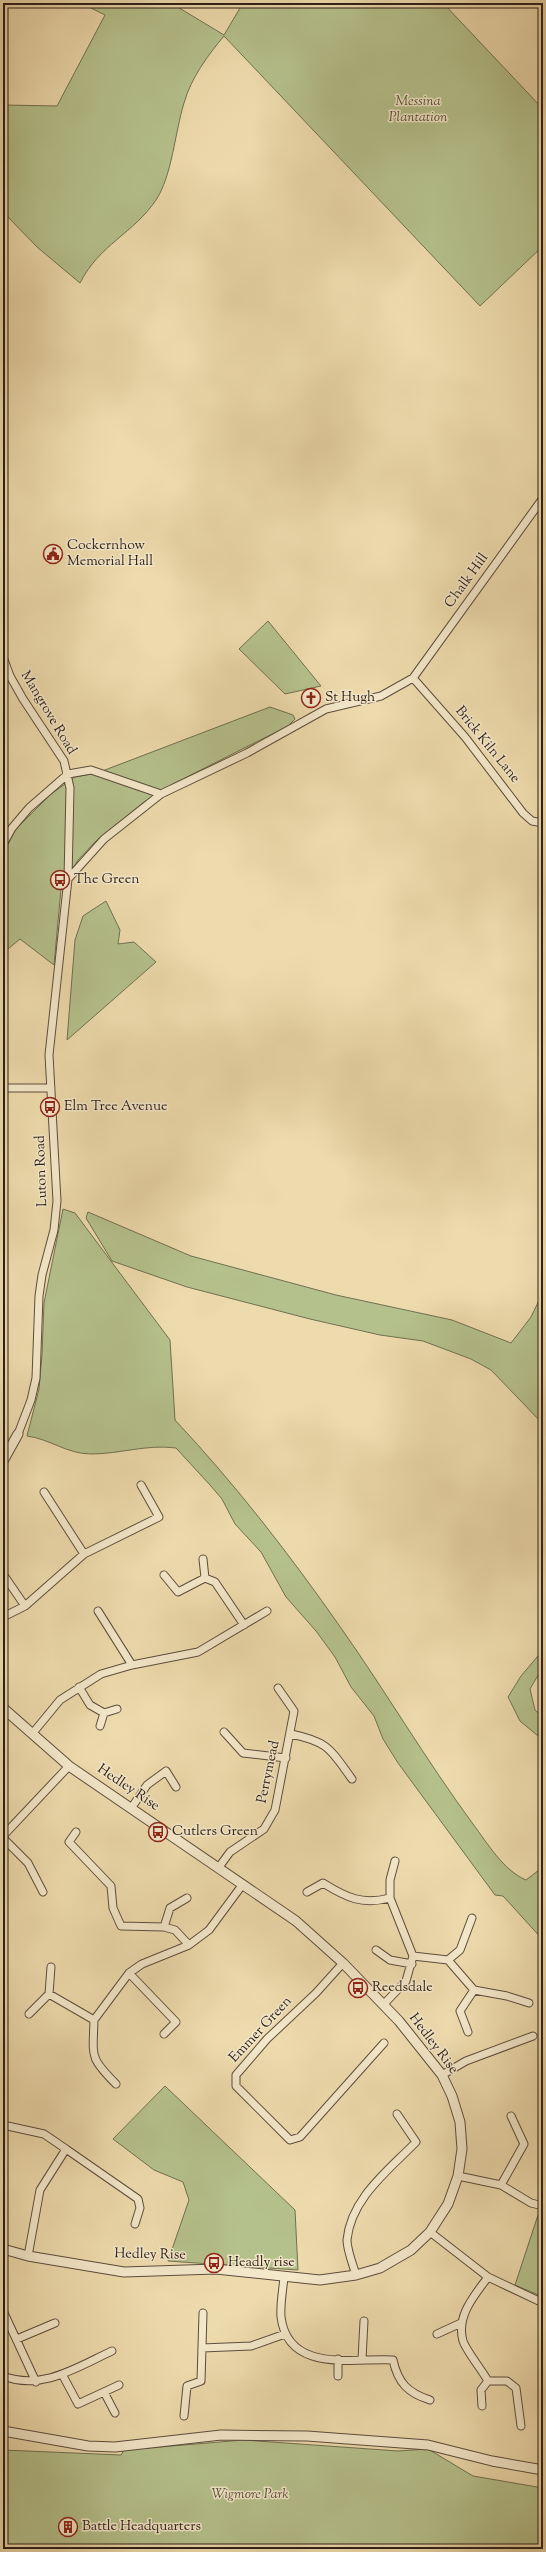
<svg xmlns="http://www.w3.org/2000/svg" width="546" height="2552" font-family="'Sorts Mill Goudy',serif">
	<style>
		.green { fill: #b5c18c; stroke: #707052 }
		.lines { fill: none; stroke-linecap: round; stroke-linejoin: round }
		.minor-casing { stroke: #5c4d3d; stroke-width: 9 }
		.tertiary-casing { stroke: #5c4d3d; stroke-width: 11 }
		.minor { stroke: #f4e8ca; stroke-width: 7 }
		.tertiary { stroke: #f4e8ca; stroke-width: 9 }
		.labels { text-anchor: middle; dominant-baseline: central; stroke-width: 3; stroke-linejoin: round; paint-order: stroke }
		.park-label { font-size: 14px; font-style: italic; fill: #554f3b; stroke: #f4e8ca }
		.poi-label { font-size: 14px; fill: #2c1e18; stroke: #f4e8ca; text-anchor: start }
		.street-label { font-size: 14px; fill: #2c1e18; stroke: #f4e8ca }
	</style>
	<rect width="100%" height="100%" fill="#eedbad"/>
	<filter id="stains"><feTurbulence type="fractalNoise" baseFrequency=".005" numOctaves="4"/><feColorMatrix values="0 0 0 0 .2 0 0 0 0 .09 0 0 0 0 .02 0 0 0 .5 -.17"/></filter>
	<radialGradient id="worn" r=".72"><stop offset=".6" stop-color="#630" stop-opacity="0"/><stop offset="1" stop-color="#630" stop-opacity=".3"/></radialGradient>
	<path class="green" d="M81 3H171L224 35 243 3H443L543 109V246L480 306 224 36C208 55 191 78 184 103 175 132 172 176 156 200 134 233 99 245 80 283L37 247 7 216 3 214V105L57 106 105 15Z
		M268 621 321 686 285 694 239 649Z
		M270 707 293 715 295 719 288 726 171 785 144 802 96 841 78 860 61 889 54 965 20 939 3 953V854L16 829 51 794 75 777 97 773Z
		M106 901 120 930 118 944 134 942 156 962 67 1040 75 940 83 916Z
		M63 1209 75 1213 170 1340 175 1420C236 1485 290 1555 341 1628 386 1692 426 1760 473 1824 488 1844 503 1870 526 1880L543 1867V1887L540 1891 543 1896V1940L503 1896 495 1895 398 1763 383 1739 374 1716 351 1687 335 1657 316 1631 286 1597 261 1552 235 1524 222 1499 210 1485 176 1448C147 1444 120 1454 91 1454 67 1454 50 1439 27 1436L39 1389 42 1355 44 1303Z
		M88 1212 191 1256 336 1295 452 1320 511 1343 531 1317 543 1292V1424L491 1370 471 1359 423 1341 380 1335 310 1319 187 1287 112 1261 86 1218Z
		M543 1650V1667L530 1689 535 1710 543 1717V1740L520 1721 508 1697 521 1676Z
		M165 2086 295 2210 298 2270 168 2261 189 2200 183 2182 154 2170 113 2139Z
		M543 2214V2297L515 2285 538 2215Z
		M243 2440 398 2451 428 2449 473 2476 543 2488V2549H3V2450L121 2455 124 2450Z"/>
	<g class="lines">
		<g class="minor-casing">
			<path id="minor" d="M3 657 10 676 23 699 64 761 70 788 68 879 49 1055 57 1201 54 1230 42 1275 39 1296 36 1378 31 1400 18 1434
				M413 678 465 737 523 813 532 821 543 823
				M3 844 12 828 29 808 68 774 91 770 161 794
				M68 879 104 839 161 794 247 753 326 709 381 696 413 678 543 498
				M3 1088H51
				M44 1492 84 1554
				M203 1559 205 1578
				M3 1574 25 1606
				M164 1575 178 1592 205 1578 215 1582 244 1625
				M98 1611 132 1665
				M3 1617 25 1606 84 1554 159 1517 141 1485
				M79 1687 90 1705 104 1713 100 1726
				M104 1713 117 1709
				M224 1732 243 1753 286 1758
				M32 1734 60 1700 101 1674 132 1665 198 1652 267 1611
				M291 1734C329 1742 330 1749 352 1779
				M132 1807 147 1785 166 1771 176 1787
				M76 1832 69 1842 111 1886 113 1908 121 1926 164 1927 175 1930 189 1945
				M3 1836 69 1766
				M3 1838 28 1863 43 1892
				M219 1867 230 1852 264 1829 275 1810 294 1711 278 1688
				M307 1892 323 1883C347 1898 362 1905 390 1898
				M164 1927 170 1908 187 1898
				M376 1950 390 1960 412 1964
				M413 1956 448 1960 474 1990 507 1996 529 2003
				M448 1960 460 1950 472 1918
				M343 1963 316 1993 267 2039 236 2075V2086L290 2140 300 2137 384 2043
				M129 1973 176 2022 164 2034
				M49 1994 51 1967
				M383 2005 406 1981 413 1956 390 1898V1880L395 1861
				M29 2014 49 1994 94 2020
				M94 2020 129 1973 142 1964 189 1945 209 1930 243 1884
				M94 2020C93 2057 89 2057 116 2084
				M468 2032 460 2011 474 1990
				M442 2075 466 2061 533 2036
				M3 2125 44 2134 66 2149 40 2190 28 2256
				M66 2149 138 2199 140 2208 135 2224
				M458 2176 501 2185 531 2203 543 2206
				M501 2185 524 2144 511 2116
				M430 2232 488 2277C474 2296 456 2316 463 2341 467 2352 482 2370 488 2381H507L516 2388 521 2426
				M356 2275C353 2265 347 2250 347 2240 351 2198 389 2170 416 2142L397 2114
				M284 2277C283 2289 280 2304 281 2317 288 2373 352 2358 393 2360 398 2383 408 2393 430 2400
				M488 2277 543 2303
				M4 2313 36 2382
				M437 2334 461 2323
				M17 2339 55 2323
				M202 2348 251 2346 285 2334
				M338 2359V2376
				M362 2359 364 2321
				M62 2374 78 2404 119 2385
				M3 2376C42 2391 77 2367 112 2351
				M104 2392 115 2413
				M482 2406 481 2390 488 2381
				M184 2416 187 2386 201 2381 203 2313"/>
		</g>
		<g class="tertiary-casing">
			<path id="tertiary" d="M3 1461 18 1434
				M3 1708 69 1766 296 1921 343 1963 399 2021 442 2075 452 2096 460 2122 462 2149 458 2176 448 2204 430 2232 411 2250 380 2268 356 2275 320 2280 216 2269 124 2272 28 2256 3 2249
				M3 2431 88 2446 115 2447 221 2435 307 2436 428 2445 492 2461 543 2470"/>
		</g>
		<use href="#minor" class="minor"/>
		<use href="#tertiary" class="tertiary"/>
	</g>
	<defs>
		<g id="civic-ring" transform="scale(1)"><circle r="9.5" fill="#f4e8ca" stroke="#8f2418" stroke-width="1.5"/><path d="M-.6-6.5H3V-4.5H.6V-3L4-1V1h2V6H-6V1h2V-1L-.6-3ZM-1.2 2.5V6h2.4V2.5Z" fill="#8f2418"/></g>
		<g id="church-ring" transform="scale(1)"><circle r="9.5" fill="#f4e8ca" stroke="#8f2418" stroke-width="1.5"/><path d="M-1.2-6h2.4v3.5h3.3v2.4h-3.3V6h-2.4V-.1h-3.3v-2.4h3.3Z" fill="#8f2418"/></g>
		<g id="bus-ring" transform="scale(1)"><circle r="9.5" fill="#f4e8ca" stroke="#8f2418" stroke-width="1.5"/><path d="M-5-6H5V4H4V6H2V4H-2V6H-4V4H-5ZM-3.5-4V0h7V-4ZM-3.5 1.2v1.5H-2V1.2ZM2 1.2v1.5H3.5V1.2Z" fill="#8f2418"/></g>
		<g id="building-ring" transform="scale(1)"><circle r="9.5" fill="#f4e8ca" stroke="#8f2418" stroke-width="1.5"/><path d="M-4-6H4V6H1V3H-1V6H-4ZM-2.5-4.3h1.7v1.8h-1.7ZM.8-4.3h1.7v1.8H.8ZM-2.5-1h1.7V.8h-1.7ZM.8-1h1.7V.8H.8Z" fill="#8f2418"/></g>
	</defs>
	<g fill-rule="evenodd">
		<use href="#civic-ring" x="53" y="554"/>
		<use href="#church-ring" x="311" y="698"/>
		<use href="#bus-ring" x="60" y="880"/>
		<use href="#bus-ring" x="50" y="1107"/>
		<use href="#bus-ring" x="158" y="1832"/>
		<use href="#bus-ring" x="358" y="1988"/>
		<use href="#bus-ring" x="214" y="2263"/>
		<use href="#building-ring" x="68" y="2527"/>
	</g>
	<g class="labels">
		<g class="park-label">
			<text x="418" y="102">Messina<tspan x="418" dy="16">Plantation</tspan></text>
			<text x="250" y="2495">Wigmore Park</text>
		</g>
		<g class="poi-label">
			<text x="67" y="546">Cockernhow<tspan x="67" dy="16">Memorial Hall</tspan></text>
			<text x="325" y="698">St Hugh</text>
			<text x="74" y="880">The Green</text>
			<text x="64" y="1107">Elm Tree Avenue</text>
			<text x="172" y="1832">Cutlers Green</text>
			<text x="372" y="1988">Reedsdale</text>
			<text x="228" y="2263">Headly rise</text>
			<text x="82" y="2527">Battle Headquarters</text>
		</g>
		<g class="street-label">
			<text transform="translate(467 581) rotate(-54)">Chalk Hill</text>
			<text transform="translate(48 713) rotate(59)">Mangrove Road</text>
			<text transform="translate(487 745) rotate(51)">Brick Kiln Lane</text>
			<text transform="translate(42 1171) rotate(-92)">Luton Road</text>
			<text transform="translate(269 1772) rotate(-78)">Perrymead</text>
			<text transform="translate(128 1788) rotate(34)">Hedley Rise</text>
			<text transform="translate(261 2030) rotate(-47)">Emmer Green</text>
			<text transform="translate(433 2044) rotate(53)">Hedley Rise</text>
			<text transform="translate(150 2255) rotate(1)">Hedley Rise</text>
		</g>
	</g>
	<rect width="546" height="2552" fill="none" stroke="#eedbad" stroke-width="16"/>
	<rect x="4" y="4" width="538" height="2544" fill="none" stroke="#2c1e18" stroke-width="2"/>
	<rect x="8" y="8" width="530" height="2536" fill="none" stroke="#2c1e18"/>
	<rect width="100%" height="100%" filter="url(#stains)"/>
	<rect width="100%" height="100%" fill="url(#worn)"/>
</svg>
